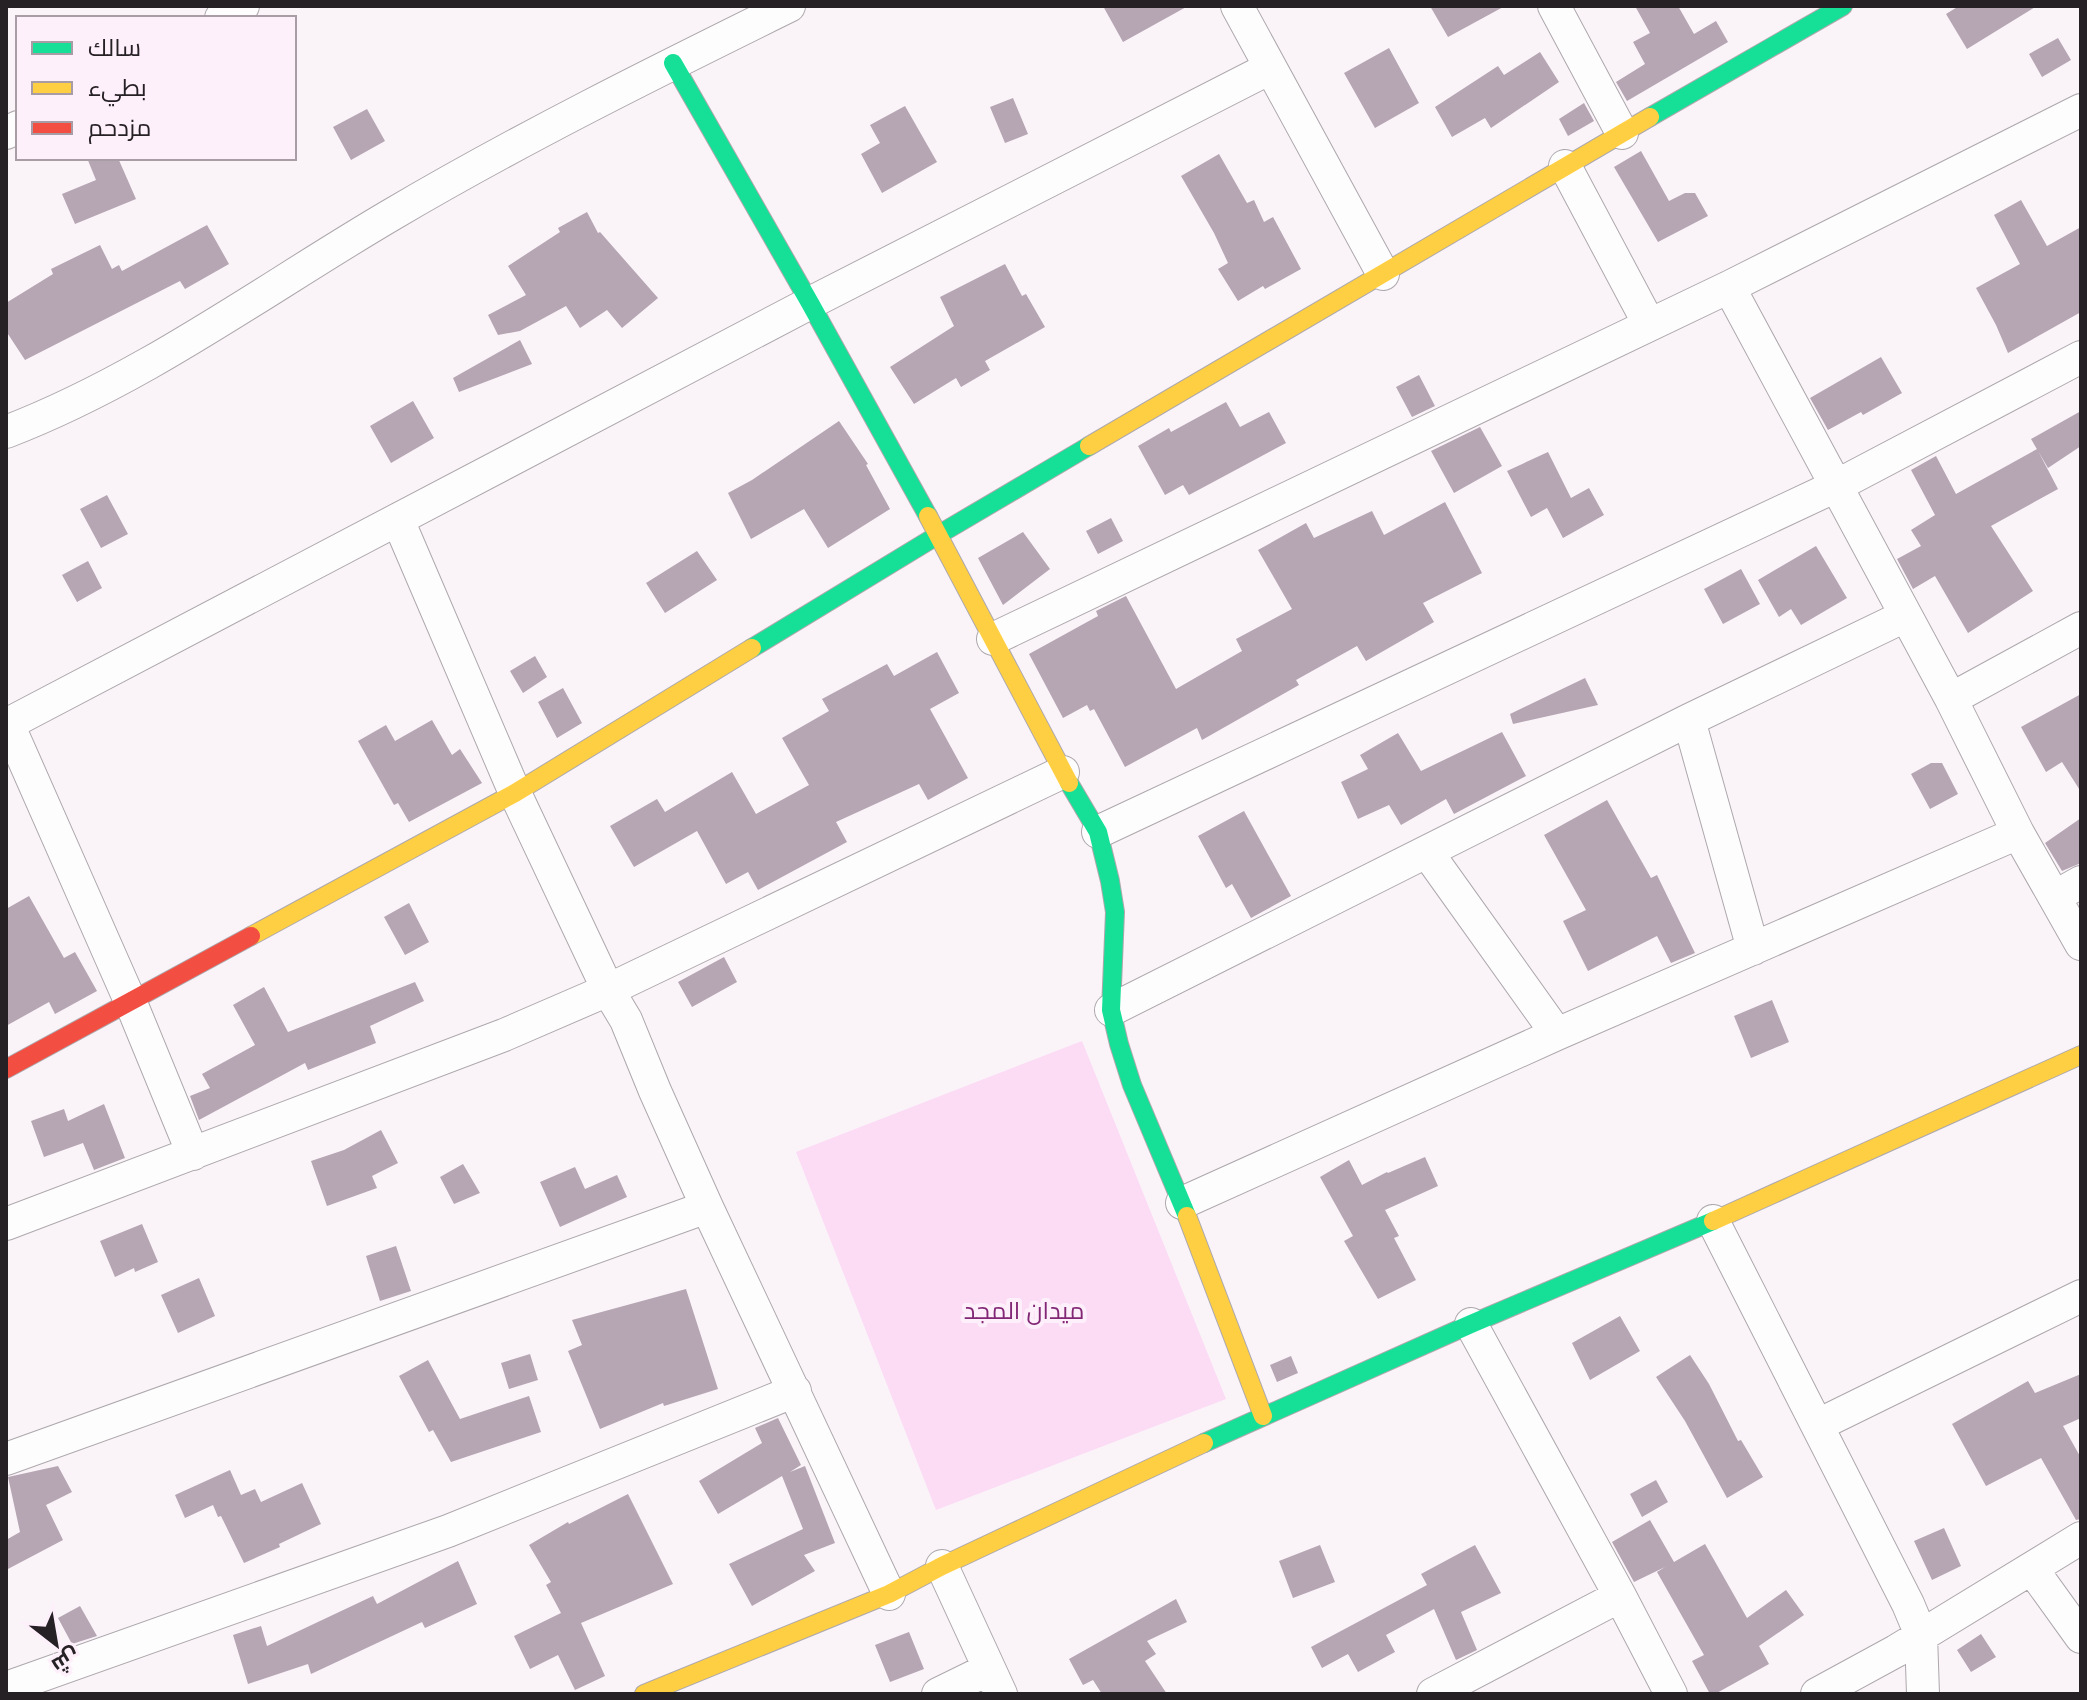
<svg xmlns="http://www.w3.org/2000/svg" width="2087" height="1700" font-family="Montserrat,Cairo,sans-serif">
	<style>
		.green { fill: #fcdbf5 }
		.building { fill: #b6a5b3 }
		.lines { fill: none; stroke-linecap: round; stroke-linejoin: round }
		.street-casing { stroke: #ada8ac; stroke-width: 34 }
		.fast-casing { stroke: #ada8ac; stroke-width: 20 }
		.slow-casing { stroke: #ada8ac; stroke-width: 20 }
		.jam-casing { stroke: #ada8ac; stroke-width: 20 }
		.street { stroke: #fefdfe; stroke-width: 32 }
		.fast { stroke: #16e098; stroke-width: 18 }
		.slow { stroke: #ffcf43; stroke-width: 18 }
		.jam { stroke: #f24e42; stroke-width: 18 }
		.labels { text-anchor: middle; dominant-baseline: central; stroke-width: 8; stroke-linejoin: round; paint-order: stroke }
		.park-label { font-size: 24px; fill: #822775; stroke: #fef0fb }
	</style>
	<rect width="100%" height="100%" fill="#faf4f9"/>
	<path class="green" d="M1082 1041 1226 1399 936 1510 796 1152Z"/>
	<path class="building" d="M1103 6H1188L1123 42Z
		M1430 6H1505L1448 37Z
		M1635 6H1678L1694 34 1716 21 1728 42 1627 101 1616 82 1645 64 1633 42 1650 33Z
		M1959 6H2037L1967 49 1946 14Z
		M2058 38 2071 60 2042 77 2029 54Z
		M1389 48 1419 103 1375 128 1344 73Z
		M1540 52 1559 82 1491 128 1485 118 1452 137 1435 107 1498 66 1504 75Z
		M1013 98 1028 134 1005 143 990 107Z
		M1584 103 1594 121 1568 136 1559 119Z
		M905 106 937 162 882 193 861 154 880 143 870 125Z
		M367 109 385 141 351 160 333 127Z
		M1641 151 1669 201 1685 193H1695L1708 216 1658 242 1614 167Z
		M1219 154 1247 203 1254 200 1264 222 1273 217 1301 269 1265 289 1263 286 1238 301 1218 269 1228 263 1214 233 1181 176Z
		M87 158H118L136 199 75 224 62 194 96 180Z
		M2021 200 2047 246 2081 227V312L2008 353 1996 325 1976 288 2020 264 1994 215Z
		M587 212 598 233 600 232 658 298 622 328 607 310 580 328 566 306 520 331 498 335 488 315 526 295 508 266 560 232 558 228Z
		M207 225 229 264 185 289 180 281 25 360 6 331V303L53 274 51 269 100 245 112 269 119 265 122 271Z
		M1005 264 1022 296 1026 294 1045 327 985 361 990 370 961 387 956 378 914 404 890 367 954 326 940 297Z
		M520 340 532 364 459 392 453 378Z
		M1881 357 1902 393 1863 415 1861 412 1828 430 1810 398Z
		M1419 375 1435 406 1412 417 1396 387Z
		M413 401 434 438 391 463 370 426Z
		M1226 402 1240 427 1269 412 1286 443 1189 495 1183 485 1165 495 1138 446 1169 428 1171 432Z
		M2081 411V446L2048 468 2031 439Z
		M839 421 868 464 866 465 890 509 828 548 804 509 751 539 728 493 752 480Z
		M1480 427 1502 466 1454 493 1431 451Z
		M2037 449 2058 489 1991 526 2033 591 1968 633 1935 576 1913 589 1897 559 1921 546 1911 530 1935 515 1911 470 1936 456 1956 494Z
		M1548 452 1571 498 1589 488 1604 515 1563 538 1547 508 1531 517 1507 471Z
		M107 495 128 534 101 548 80 509Z
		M1445 502 1482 573 1423 603 1434 622 1366 661 1357 646 1296 680 1299 685 1202 740 1197 728 1125 767 1094 709 1090 711 1087 705 1063 718 1029 654 1098 616 1096 611 1126 596 1176 689 1242 651 1236 639 1292 609 1258 550 1306 523 1314 538 1372 511 1384 535Z
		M1111 518 1123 541 1098 554 1086 531Z
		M1023 532 1050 569 1003 605 978 558Z
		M1816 546 1847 598 1801 625 1791 609 1779 617 1758 580Z
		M697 551 717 580 665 613 646 583Z
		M88 561 102 588 77 602 62 575Z
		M1741 569 1760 604 1723 624 1704 589Z
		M937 652 959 693 930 709 968 778 928 800 919 784 836 822 847 842 758 890 748 872 726 884 697 831 634 867 610 826 657 799 665 812 732 772 756 814 809 785 782 738 829 711 822 699 887 664 894 676Z
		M535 656 547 677 523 693 510 671Z
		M1585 678 1598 705 1513 724 1510 714Z
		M563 688 582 723 557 738 538 702Z
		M2081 694V792L2062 762 2046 772 2021 727Z
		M432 720 452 755 460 749 482 783 409 822 398 803 394 805 358 741 386 725 395 741Z
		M1502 732 1526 776 1454 814 1446 799 1401 825 1389 805 1358 819 1341 782 1368 769 1360 755 1398 733 1421 771Z
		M1931 763H1942L1958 794 1930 809 1911 774Z
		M1607 800 1651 878 1657 875 1695 953 1671 963 1657 936 1588 971 1563 921 1586 910 1544 835Z
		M1244 811 1291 896 1251 918 1232 884 1226 888 1198 836Z
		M2081 818V863L2062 871 2045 843Z
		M29 896 64 958 75 952 97 991 55 1014 49 1002 6 1026V909Z
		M409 903 429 942 405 955 384 917Z
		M724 957 737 982 692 1007 678 982Z
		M415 982 424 1001 370 1026 376 1043 308 1070 305 1063 199 1120 190 1096 210 1088 202 1074 255 1045 233 1005 264 987 288 1032Z
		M1772 1000 1789 1042 1751 1058 1734 1016Z
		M104 1104 125 1158 94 1170 83 1143 44 1157 31 1121 64 1109 68 1121Z
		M381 1130 398 1163 372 1176 377 1188 327 1206 311 1161 344 1150Z
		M1425 1157 1438 1186 1385 1210 1399 1236 1394 1238 1416 1280 1378 1299 1344 1241 1353 1236 1320 1177 1349 1160 1362 1185 1387 1172 1388 1173Z
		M463 1164 480 1193 454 1204 440 1177Z
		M575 1167 585 1189 617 1175 627 1197 560 1227 540 1182Z
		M142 1224 158 1262 135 1272 134 1268 115 1277 100 1241Z
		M396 1246 411 1291 380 1301 366 1256Z
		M199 1278 215 1316 178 1333 161 1295Z
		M686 1289 718 1389 664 1406 663 1403 600 1429 568 1351 582 1345 572 1320Z
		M1620 1316 1640 1351 1590 1380 1572 1343Z
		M530 1354 538 1380 509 1389 501 1363Z
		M1690 1355 1709 1384 1738 1441 1741 1440 1763 1477 1727 1498 1685 1421 1656 1377Z
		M1291 1356 1298 1373 1277 1382 1270 1365Z
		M428 1360 460 1419 529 1396 541 1432 451 1462 433 1430 429 1432 399 1376Z
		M2081 1374V1418L2063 1426 2081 1458V1519L2076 1520 2041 1458 1986 1486 1952 1424 2028 1381 2035 1393Z
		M778 1418 801 1465 790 1472 805 1466 835 1543 804 1555 815 1571 752 1606 729 1564 803 1529 782 1476 718 1514 699 1481 762 1443 755 1428Z
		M58 1466 72 1492 46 1505 63 1540 6 1570V1540L20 1532 8 1477Z
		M230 1470 241 1495 255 1489 261 1502 302 1483 321 1524 279 1544 280 1547 244 1563 221 1516 218 1517 213 1505 185 1518 175 1495Z
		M1656 1480 1668 1502 1642 1517 1630 1494Z
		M628 1494 673 1584 581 1623 605 1676 575 1690 558 1655 530 1669 514 1636 561 1613 546 1585 551 1582 529 1545 568 1522 569 1524Z
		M1650 1520 1674 1562 1705 1544 1747 1618 1786 1590 1804 1615 1759 1646 1769 1664 1715 1694H1710L1692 1661 1704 1655 1657 1572 1665 1567 1634 1582 1612 1542Z
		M1944 1528 1961 1566 1932 1580 1914 1541Z
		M1320 1545 1335 1582 1293 1598 1279 1561Z
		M1475 1545 1501 1593 1461 1612 1477 1650 1456 1660 1434 1609 1386 1635 1395 1652 1358 1672 1348 1654 1322 1668 1311 1647 1427 1585 1421 1574Z
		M458 1561 477 1604 425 1628 422 1622 311 1674 308 1664 248 1684 233 1635 261 1626 267 1646 373 1596 377 1604Z
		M1176 1599 1187 1622 1147 1641 1156 1654 1145 1661 1167 1694H1102L1093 1680 1083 1685 1069 1659Z
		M80 1606 97 1636 72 1644 58 1618Z
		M909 1632 924 1669 890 1682 875 1645Z
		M1981 1634 1996 1657 1971 1672 1957 1650Z"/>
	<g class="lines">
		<g class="street-casing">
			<path id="street" d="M1237 6 1383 274
				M1554 6 1622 133
				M221 18 243 6
				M6 133 18 127
				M1565 166 1649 324
				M1729 287 1951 699 2018 833 2081 944
				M6 432C144 379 265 289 391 215 520 139 655 72 789 6
				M398 520 515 793 608 990 626 1020 655 1091 707 1207 889 1594
				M993 639 1729 287 2081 110
				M1951 699 2081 628
				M1689 720 1753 949
				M8 724 131 1003 193 1154
				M6 725 810 303 1270 68
				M1098 832 1836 486 2081 357
				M1427 852 1557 1034
				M2056 896 2081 882
				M1111 1010 1689 720 1905 616
				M1182 1203 1557 1034 2018 833
				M1713 1221 1908 1604 1921 1635 1923 1694
				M6 1224 504 1035 608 990 1063 772
				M1471 1324 1620 1596 1671 1694
				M1818 1425 2081 1296
				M6 1459 707 1207
				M942 1566 1001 1694
				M2032 1569 2081 1637
				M6 1688 448 1531 795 1391
				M938 1694 989 1669
				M1433 1694 1620 1596
				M1817 1694 1896 1651 2081 1538"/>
		</g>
		<g class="fast-casing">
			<path id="fast" d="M673 63 810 303 928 516
				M1650 117 1843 6
				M752 648 938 535 1089 446
				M1069 783 1098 832 1110 881 1115 912 1111 1010 1119 1044 1132 1085 1187 1216
				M1204 1443 1471 1324 1713 1221"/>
		</g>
		<g class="slow-casing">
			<path id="slow" d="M1089 446 1650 117
				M928 516 1069 783
				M251 936 515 793 752 648
				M1187 1216 1263 1416
				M1713 1221 2081 1055
				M644 1694 889 1594 942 1566 1204 1443"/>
		</g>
		<g class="jam-casing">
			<path id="jam" d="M6 1069 251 936"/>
		</g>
		<use href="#street" class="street"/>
		<use href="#fast" class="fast"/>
		<use href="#slow" class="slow"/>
		<use href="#jam" class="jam"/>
	</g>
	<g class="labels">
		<g class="park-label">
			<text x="1024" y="1310">ميدان المجد</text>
		</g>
	</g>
	<rect width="2087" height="1700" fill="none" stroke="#262125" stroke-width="16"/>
	<rect x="16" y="16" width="280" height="144" fill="#fef0fb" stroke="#a89da5" stroke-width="2"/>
	<rect x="32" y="42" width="40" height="12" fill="#16e098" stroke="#a89da5" stroke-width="2"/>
	<text x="88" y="56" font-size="24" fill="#262125">سالك</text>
	<rect x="32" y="82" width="40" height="12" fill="#ffcf43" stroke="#a89da5" stroke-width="2"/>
	<text x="88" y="96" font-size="24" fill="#262125">بطيء</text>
	<rect x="32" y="122" width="40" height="12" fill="#f24e42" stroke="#a89da5" stroke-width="2"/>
	<text x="88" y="136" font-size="24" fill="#262125">مزدحم</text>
	<g transform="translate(56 1644) rotate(149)" stroke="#fef0fb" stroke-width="6" paint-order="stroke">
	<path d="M0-6L14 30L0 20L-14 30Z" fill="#262125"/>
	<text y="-12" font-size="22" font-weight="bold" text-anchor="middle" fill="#262125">ش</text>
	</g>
</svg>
